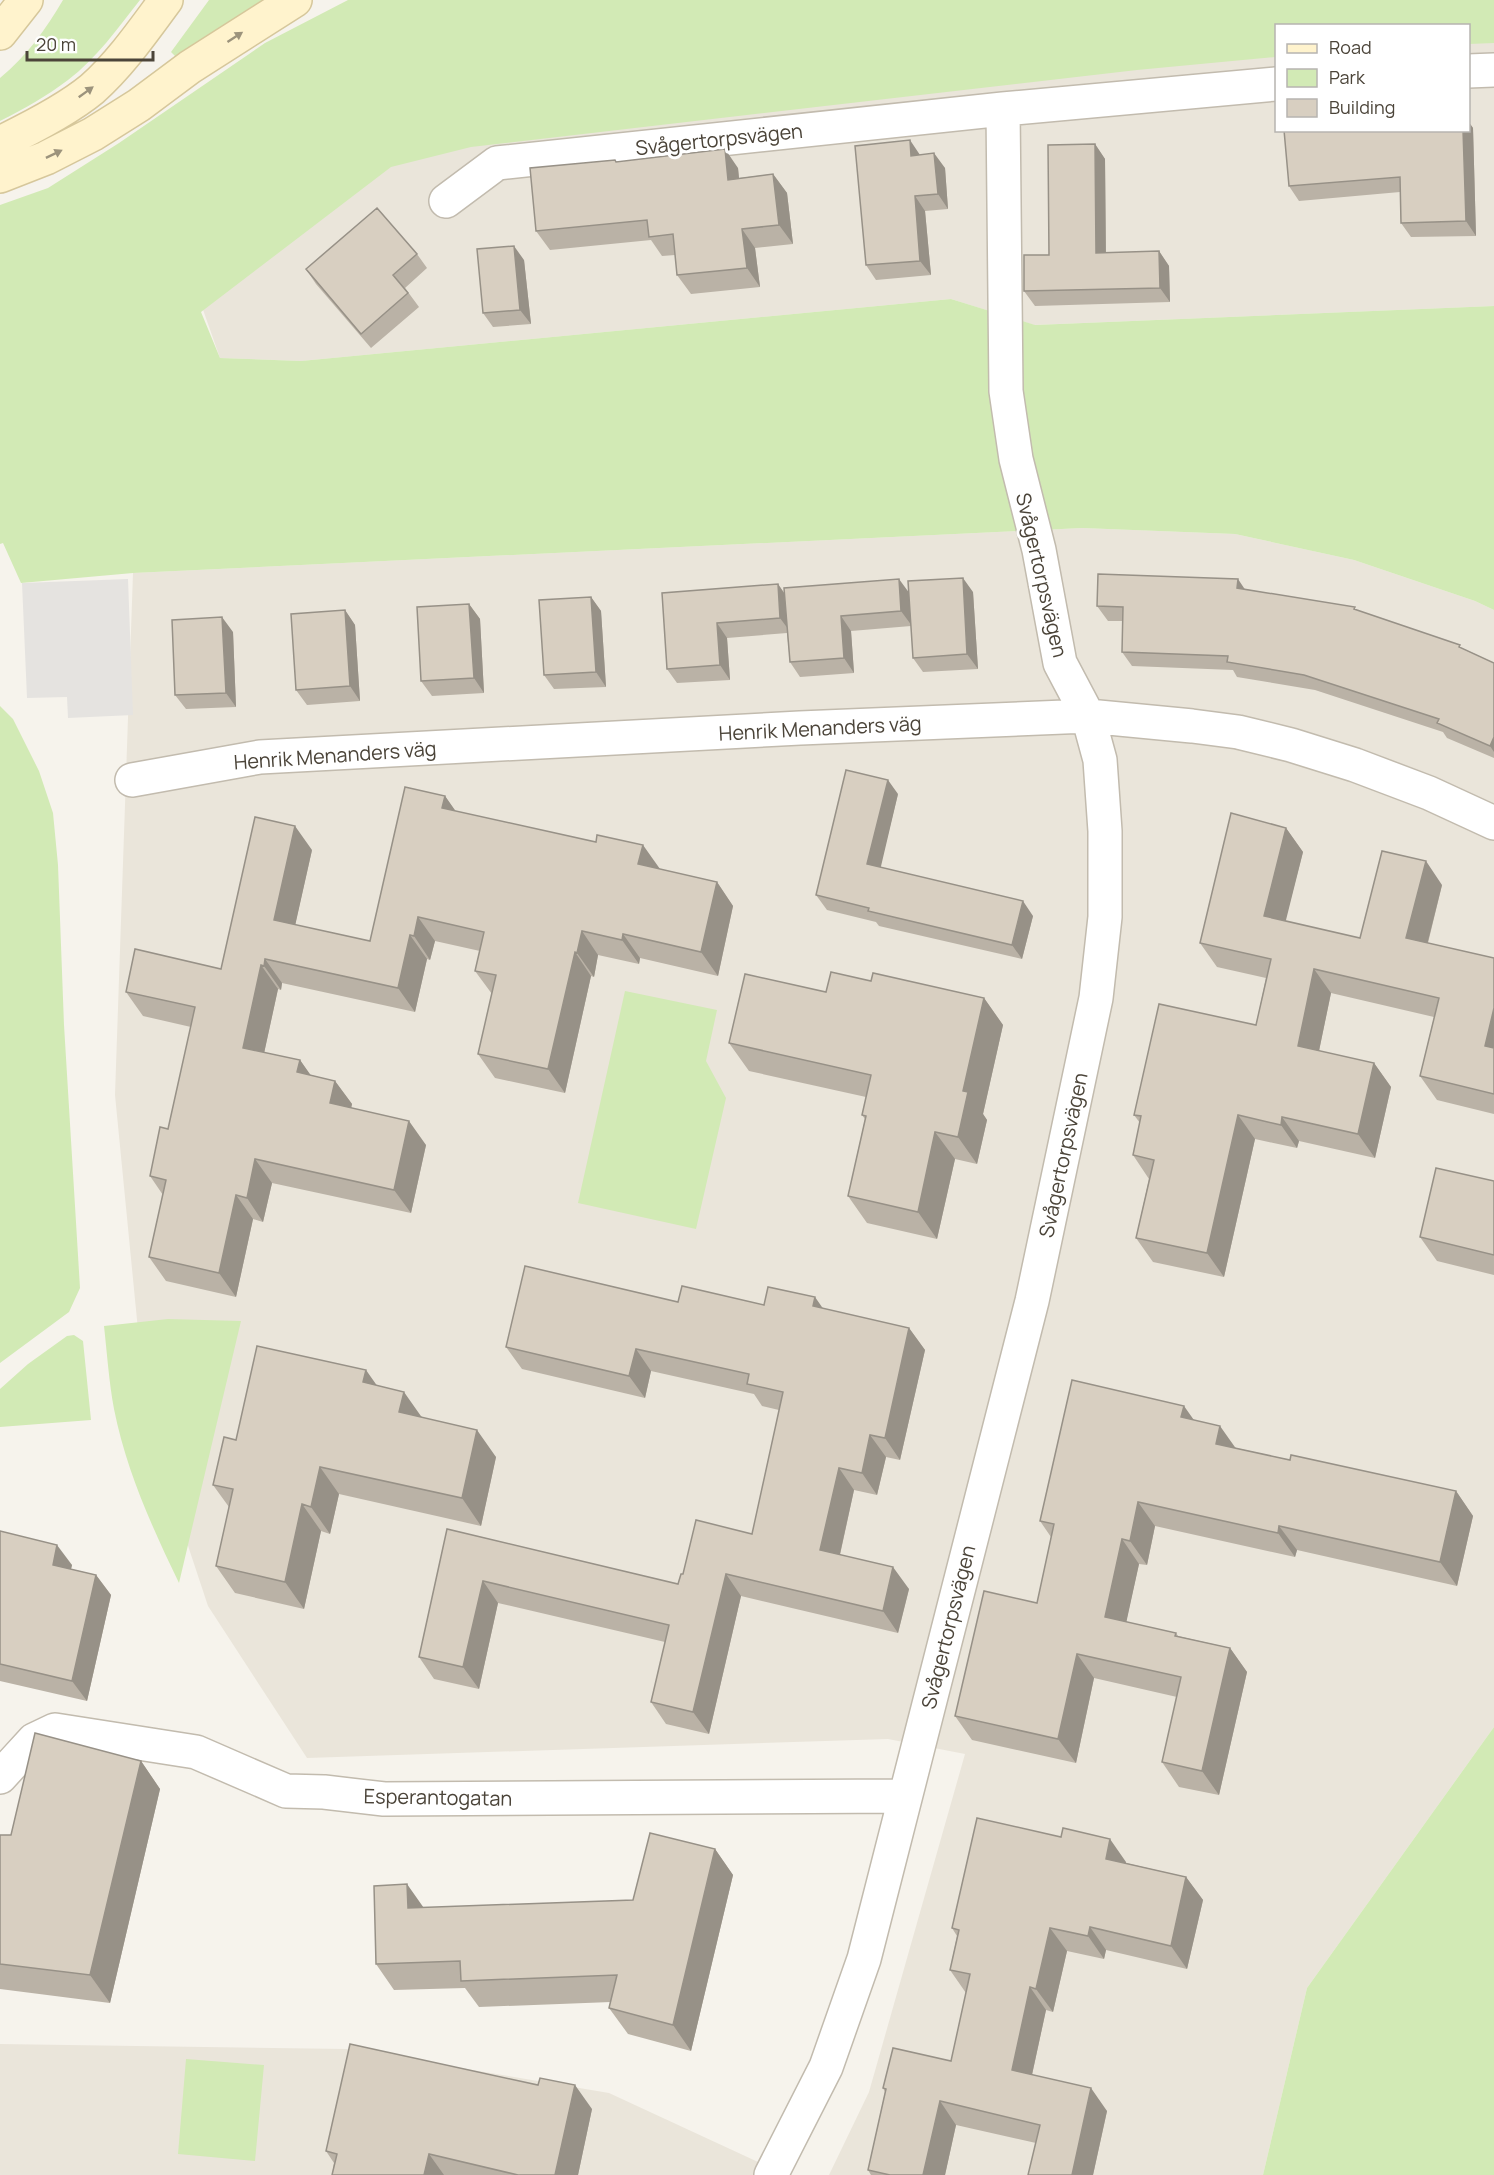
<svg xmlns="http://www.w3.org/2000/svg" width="1494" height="2175" font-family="Manrope,sans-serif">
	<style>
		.residential { fill: #eae5da }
		.green { fill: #d2eab5 }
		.parking { fill: #e5e3e0 }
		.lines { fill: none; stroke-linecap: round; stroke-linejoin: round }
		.street-casing { stroke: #c2bbae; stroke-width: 36 }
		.secondary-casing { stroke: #d6c79b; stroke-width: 36 }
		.street { stroke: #fff; stroke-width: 33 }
		.secondary { stroke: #fff3cd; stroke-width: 33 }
		.wall { fill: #bab2a6 }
		.shaded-wall { fill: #979187 }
		.building { fill: #d8cfc1; stroke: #979187; stroke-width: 1.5 }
		.oneway { fill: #9c937c }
		.labels { text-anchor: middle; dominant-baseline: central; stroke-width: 6; stroke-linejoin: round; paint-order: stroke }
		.street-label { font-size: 20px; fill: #4b4439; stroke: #fff }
	</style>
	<rect width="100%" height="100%" fill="#f6f3ec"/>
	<path class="residential" d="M1494 37V306L1034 325 951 299 301 361 220 358 194 284 365 154 1276 47V130H1468L1469 38Z
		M1082 528 1235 534 1354 560 1475 601 1494 610V1727L1307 1988 1263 2175H829L869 2092 965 1754 888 1739 307 1758 208 1606 147 1422 115 1095 133 573Z
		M0 2044 347 2049 609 2093 786 2175H0Z"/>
	<path class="green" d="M63 0H140C118 28 96 59 68 80 47 96 24 109 0 121V78C27 56 46 29 63 0Z
		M209 0H271L179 60 171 52Z
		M348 0H1494V43L1469 44 1468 26H1276V57L1137 70 471 147 391 167 201 312 220 358 301 361 951 299 1035 325 1494 306V610L1475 601 1354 560 1235 534 1082 528 133 573 21 583 3 543 0 544V205L48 188 119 143 265 43Z
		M0 706 13 719 39 771 53 813 58 865 64 1025 80 1288 69 1312 0 1363Z
		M625 991 717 1010 706 1061 726 1098 696 1229 578 1203Z
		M168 1319 241 1321 179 1583C152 1527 126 1470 114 1409 109 1382 107 1353 104 1326Z
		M74 1335 83 1341 91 1420 0 1427V1389L28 1364 67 1336Z
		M1494 1727V2175H1263L1307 1988Z
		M186 2059 264 2065 255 2161 178 2154Z"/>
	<path class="parking" d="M128 579 133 715 68 718 67 697 27 698 22 583Z"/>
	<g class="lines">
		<g class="street-casing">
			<path id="street" d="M1468 71 1494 70
				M446 201 497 163 1003 109 1276 84
				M132 780 260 757 800 728 1088 716 1192 726 1238 732 1291 745 1355 765 1429 793 1494 823
				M0 1777 34 1740 55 1730 196 1752 286 1791 324 1792 384 1799 905 1796
				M771 2175 826 2067 864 1959 1032 1301 1096 998 1105 917V831L1100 760 1088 716 1060 663 1039 550 1016 459 1006 391 1003 109"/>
		</g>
		<g class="secondary-casing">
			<path id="secondary" d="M0 33 26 0
				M0 143C27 130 69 108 92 89 121 63 143 31 166 0
				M0 176 46 158 93 134 139 105 190 67 295 0"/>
		</g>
		<use href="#street" class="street"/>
		<use href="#secondary" class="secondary"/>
	</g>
	<path class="wall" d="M1468 121 1473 128 1476 236 1411 237 1401 223 1400 192 1299 201 1289 186 1468 130Z
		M1095 144 1105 159 1106 253 1159 251 1169 266 1170 302 1035 306 1024 291 1049 255Z
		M920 155 945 168 948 209 925 211 931 275 876 280 866 265Z
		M615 160 617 162 738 168 739 178 773 174 787 193 793 244 755 248 760 287 691 294 677 275 675 255 662 256 651 240 550 250 536 231Z
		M417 254 427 268 405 288 419 307 371 348 316 284 306 269Z
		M524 260 531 324 493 327 483 313Z
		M778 584 785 594 908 592H973L978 669 923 672 913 658 911 626 851 631 854 673 800 677 790 662 787 633 727 638 730 680 677 683 667 669 662 593Z
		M1245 589 1357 611 1462 648 1494 663V758L1447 738 1443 732 1315 690 1237 677 1233 670 1132 666 1122 652 1123 621H1108L1097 606Z
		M591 597 601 611 606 687 554 689 544 675Z
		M469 604 480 619 484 693 432 696 421 681Z
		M345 610 355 625 360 701 307 705 296 690Z
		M233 632 236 707 186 709 175 695Z
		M898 794 880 867 1033 916 1022 959 879 926 876 922 827 910 816 895Z
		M445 796 455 811 660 869 717 882 733 906 718 976 640 958 639 964 598 955 594 977 591 976 565 1093 495 1078 478 1054 492 994 475 971 480 951 435 941 430 960 427 959 415 1012 282 983 281 990 278 989 264 1053 300 1060 310 1075 335 1081 352 1104 351 1108 426 1145 411 1213 272 1183 263 1222 253 1219 236 1297 166 1281 149 1257 163 1195 150 1176 168 1129 191 1027 143 1016 126 992 221 969 312 850 295 925 370 941Z
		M1286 828 1303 852 1285 921 1360 938 1442 885 1428 943 1494 958V1114L1437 1100 1420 1076 1434 1017 1331 993 1319 1051 1374 1063 1391 1087 1375 1158 1299 1141 1297 1148 1255 1139 1224 1277 1153 1262 1136 1238 1149 1179 1133 1155 1140 1123 1134 1115 1256 1025 1266 978 1217 967 1200 943Z
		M871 981 984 998 1003 1025 983 1114 987 1120 977 1164 955 1159 937 1239 867 1223 848 1196 865 1119 862 1115 866 1097 749 1071 729 1043 826 992Z
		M1494 1181V1275L1437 1261 1420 1237Z
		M678 1302 764 1305 823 1309 909 1328 925 1350 900 1460 886 1457 877 1495 854 1490 840 1555 909 1589 898 1633 741 1596 709 1734 666 1724 651 1702 665 1642 498 1603 479 1689 434 1679 419 1657 447 1529 678 1584 683 1574 752 1534 779 1410 762 1406 754 1394 651 1371 645 1398 522 1369 506 1347Z
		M377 1385 422 1417 496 1457 481 1526 339 1494 330 1534 321 1531 304 1609 235 1593 216 1566 229 1507 213 1485 236 1440Z
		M1193 1420 1236 1448 1290 1460 1456 1491 1473 1516 1457 1586 1297 1550 1295 1557 1155 1526 1147 1565 1139 1564 1126 1622 1176 1633 1178 1636 1230 1648 1247 1672 1219 1795 1179 1787 1162 1762 1177 1697 1094 1678 1076 1763 972 1740 955 1716 1037 1603 1051 1537 1040 1521Z
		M0 1531 72 1565 71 1569 96 1575 111 1595 87 1701 0 1681Z
		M141 1761 160 1789 110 2003 0 1989V1835H11Z
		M715 1849 733 1875 691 2051 628 2034 609 2008 611 2002 479 2007 465 1988 394 1990 376 1964 424 1908 633 1900Z
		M1126 1862V1863L1186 1877 1203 1900 1187 1969 1106 1950 1104 1959 1067 1951 1053 2012 1046 2010 1032 2075 1107 2111 1093 2175H1028L1036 2143 956 2125 945 2175H871L868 2170 885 2092 883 2088 951 2061 966 1993 950 1970 957 1936 952 1928Z
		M592 2109 578 2175H332L334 2163 326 2151Z"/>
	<path class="shaded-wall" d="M1468 121 1473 128 1476 236 1466 221 1463 130H1468Z
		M910 140 920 155 911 156Z
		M1095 144 1105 159 1106 268 1096 253Z
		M725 149 738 168 741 199 728 180Z
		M934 153 945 168 948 209 938 194Z
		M773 174 787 193 793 244 779 225Z
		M915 196 925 211 931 275 920 261Z
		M742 229 755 248 760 287 747 268Z
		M514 246 524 260 531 324 520 310Z
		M1159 251 1169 266 1170 302 1160 288Z
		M963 578 973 592 978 669 967 654Z
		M899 579 910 594 912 626 901 611Z
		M1238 579 1248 594 1237 588Z
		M778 584 788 599 791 633 780 618Z
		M591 597 601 611 606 687 596 672Z
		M469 604 480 619 484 693 474 678Z
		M345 610 355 625 360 701 350 686Z
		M841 616 851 631 854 673 844 658Z
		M222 617 233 632 236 707 226 693Z
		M717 623 727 638 730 680 720 665Z
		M1494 737V752L1490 746Z
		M888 780 898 794 878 879 867 864Z
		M445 796 462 820 442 808Z
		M295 826 312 850 291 944 274 920Z
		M1286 828 1303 852 1281 940 1264 916Z
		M643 845 660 869 638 864Z
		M1426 861 1442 885 1423 961 1406 938Z
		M717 882 733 906 718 976 701 952Z
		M1023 901 1033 916 1022 959 1012 945Z
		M418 917 435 941 430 960 414 936Z
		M582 931 598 955 594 977 577 953Z
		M623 934 640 958 639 964 622 940Z
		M410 935 427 959 415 1012 398 988Z
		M575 952 591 976 565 1093 548 1069Z
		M265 959 282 983 281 990 264 966Z
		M261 965 278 989 260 1072 243 1048Z
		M1314 969 1331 993 1315 1070 1298 1046Z
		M984 998 1003 1025 983 1114 987 1120 977 1164 958 1137 963 1091Z
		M1494 1008V1059L1485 1046Z
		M300 1060 317 1084 297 1072Z
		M1374 1063 1391 1087 1375 1158 1358 1134Z
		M335 1081 352 1104 347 1127 330 1103Z
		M1238 1115 1255 1139 1224 1277 1207 1253Z
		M1282 1117 1299 1141 1297 1148 1281 1125Z
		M409 1121 426 1145 411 1213 394 1190Z
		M935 1132 955 1159 937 1239 918 1212Z
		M255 1159 272 1183 263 1222 247 1198Z
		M236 1195 253 1219 236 1297 219 1273Z
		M815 1297 831 1320 813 1306Z
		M909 1328 925 1350 900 1460 885 1438Z
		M636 1349 651 1371 645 1398 629 1376Z
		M366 1370 385 1397 363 1382Z
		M404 1392 423 1419 399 1412Z
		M1184 1406 1201 1430 1181 1417Z
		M1220 1426 1237 1450 1216 1444Z
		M477 1430 496 1457 481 1526 462 1498Z
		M870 1435 886 1457 877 1495 862 1473Z
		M320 1467 339 1494 330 1534 311 1507Z
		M839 1468 854 1490 836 1572 820 1550Z
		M1456 1491 1473 1516 1457 1586 1440 1562Z
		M1138 1502 1155 1526 1147 1565 1130 1541Z
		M302 1504 321 1531 304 1609 285 1582Z
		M1279 1526 1297 1550 1295 1557 1278 1533Z
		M1122 1539 1139 1564 1122 1642 1105 1617Z
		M57 1545 72 1565 67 1585 53 1565Z
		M893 1567 909 1589 898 1633 883 1611Z
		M726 1574 741 1596 709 1734 693 1712Z
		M96 1575 111 1595 87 1701 72 1681Z
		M483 1581 498 1603 479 1689 463 1667Z
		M1230 1648 1247 1672 1219 1795 1202 1771Z
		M1077 1654 1094 1678 1076 1763 1058 1739Z
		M141 1761 160 1789 110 2003 90 1975Z
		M1110 1839 1126 1862 1122 1882 1106 1859Z
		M715 1849 733 1875 691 2051 673 2025Z
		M1186 1877 1203 1900 1187 1969 1171 1946Z
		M407 1884 426 1911 408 1908Z
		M1090 1927 1106 1950 1104 1959 1088 1936Z
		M1050 1928 1067 1951 1053 2012 1036 1989Z
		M1030 1987 1046 2010 1028 2093 1012 2070Z
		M575 2085 592 2109 578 2175H555Z
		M1091 2088 1107 2111 1093 2175H1072Z
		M940 2101 956 2125 945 2175H923Z
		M429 2154 444 2175H424Z"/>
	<path class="building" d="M1284 130H1463L1466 221 1401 223 1400 177 1289 186Z
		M910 140 911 156 934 153 938 194 915 196 920 261 866 265 855 146Z
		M1095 144 1096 253 1159 251 1160 288 1024 291V255H1049L1048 145Z
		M725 149 728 180 773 174 779 225 742 229 747 268 677 275 673 234 649 237 647 220 536 231 530 168 615 160 616 162Z
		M377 208 417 254 393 275 408 293 361 334 306 269Z
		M514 246 520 310 483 313 477 249Z
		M1098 574 1238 579 1237 588 1355 607 1354 609 1460 645 1459 647 1494 663V737L1490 746 1437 723 1439 719 1304 675 1227 662 1228 656 1122 652 1123 607 1097 606Z
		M963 578 967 654 913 658 908 581Z
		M899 579 901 611 841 616 844 658 790 662 784 588Z
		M778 584 780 618 717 623 720 665 667 669 662 593Z
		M591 597 596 672 544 675 539 600Z
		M469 604 474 678 421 681 417 607Z
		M345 610 350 686 296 690 291 614Z
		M222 617 226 693 175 695 172 620Z
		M846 770 888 780 867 864 1023 901 1012 945 868 911 869 908 816 895Z
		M405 787 445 796 442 808 596 842 597 835 643 845 638 864 717 882 701 952 623 934 622 940 582 931 577 953 575 952 548 1069 478 1054 496 975 475 971 484 932 418 917 414 936 410 935 398 988 265 959 264 966 261 965 243 1048 300 1060 297 1072 335 1081 330 1103 409 1121 394 1190 255 1159 247 1198 236 1195 219 1273 149 1257 166 1180 150 1176 160 1127 168 1129 195 1007 126 992 135 949 221 969 255 817 295 826 274 920 370 941Z
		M1231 813 1286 828 1264 916 1360 938 1382 851 1426 861 1406 938 1494 958V1008L1485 1046 1494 1048V1094L1420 1076 1439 998 1314 969 1298 1046 1374 1063 1358 1134 1282 1117 1281 1125 1238 1115 1207 1253 1136 1238 1154 1160 1133 1155 1141 1116 1134 1115 1159 1004 1256 1025 1271 959 1200 943Z
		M831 972 871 981 873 973 984 998 963 1091 968 1092 958 1137 935 1132 918 1212 848 1196 866 1116 862 1115 871 1075 729 1043 745 974 826 992Z
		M1436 1168 1494 1181V1255L1420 1237Z
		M525 1266 678 1302 682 1286 764 1305 768 1287 815 1297 813 1306 909 1328 885 1438 870 1435 862 1473 839 1468 820 1550 893 1567 883 1611 726 1574 693 1712 651 1702 669 1625 483 1581 463 1667 419 1657 447 1529 678 1584 681 1574H683L696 1520 752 1534 783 1392 747 1384 749 1374 636 1349 629 1376 506 1347Z
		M257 1346 366 1370 363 1382 404 1392 399 1412 477 1430 462 1498 320 1467 311 1507 302 1504 285 1582 216 1566 233 1489 213 1485 224 1437 236 1440Z
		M1072 1380 1184 1406 1181 1417 1220 1426 1216 1444 1290 1460 1291 1455 1456 1491 1440 1562 1279 1526 1278 1533 1138 1502 1130 1541 1122 1539 1105 1617 1176 1633 1175 1636 1230 1648 1202 1771 1162 1762 1181 1677 1077 1654 1058 1739 955 1716 984 1591 1037 1603 1054 1524 1040 1521Z
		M0 1531 57 1545 53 1565 96 1575 72 1681 0 1664Z
		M35 1733 141 1761 90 1975 0 1964V1835H11Z
		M977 1818 1061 1837 1063 1828 1110 1839 1106 1859 1186 1877 1171 1946 1090 1927 1088 1936 1050 1928 1036 1989 1030 1987 1012 2070 1091 2088 1072 2175H1028L1040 2125 940 2101 923 2175H890L868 2170 886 2089 883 2088 893 2048 951 2061 970 1974 950 1970 959 1930 952 1928Z
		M650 1833 715 1849 673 2025 609 2008 617 1975 461 1981 460 1961 376 1964 374 1886 407 1884 408 1908 633 1900Z
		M350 2044 538 2085 540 2078 575 2085 555 2175H518L429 2154 424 2175H332L337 2154 326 2151Z"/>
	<defs><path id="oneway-solid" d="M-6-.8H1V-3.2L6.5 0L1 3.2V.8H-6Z" transform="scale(1.5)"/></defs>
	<g class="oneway">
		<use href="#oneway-solid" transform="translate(235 37) rotate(-33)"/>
		<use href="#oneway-solid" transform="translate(86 92) rotate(-36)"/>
		<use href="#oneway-solid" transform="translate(54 154) rotate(-26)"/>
	</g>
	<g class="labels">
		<g class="street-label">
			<text transform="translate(719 139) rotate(-6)">Svågertorpsvägen</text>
			<text transform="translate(1042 575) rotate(77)">Svågertorpsvägen</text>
			<text transform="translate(820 728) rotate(-3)">Henrik Menanders väg</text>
			<text transform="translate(335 755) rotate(-4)">Henrik Menanders väg</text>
			<text transform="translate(1063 1155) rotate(-78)">Svågertorpsvägen</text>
			<text transform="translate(948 1627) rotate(-76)">Svågertorpsvägen</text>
			<text transform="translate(438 1797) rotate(1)">Esperantogatan</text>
		</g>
	</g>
	<rect x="1275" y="24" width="195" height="108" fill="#ffffff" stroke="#b7b4b0" stroke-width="1.5"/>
	<rect x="1287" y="44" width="30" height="9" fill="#fff3cd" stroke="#b7b4b0" stroke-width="1.5"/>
	<text x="1329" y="54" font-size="18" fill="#4b4439">Road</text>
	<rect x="1287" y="69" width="30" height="18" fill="#d2eab5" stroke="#b7b4b0" stroke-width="1.5"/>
	<text x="1329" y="84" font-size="18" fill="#4b4439">Park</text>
	<rect x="1287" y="99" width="30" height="18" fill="#d8cfc1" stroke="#b7b4b0" stroke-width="1.5"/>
	<text x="1329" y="114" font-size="18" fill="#4b4439">Building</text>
	<path d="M27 51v9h126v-9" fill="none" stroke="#4b4439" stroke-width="3"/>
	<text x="36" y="51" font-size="18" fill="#4b4439" stroke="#ffffff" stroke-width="4.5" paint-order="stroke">20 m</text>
</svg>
